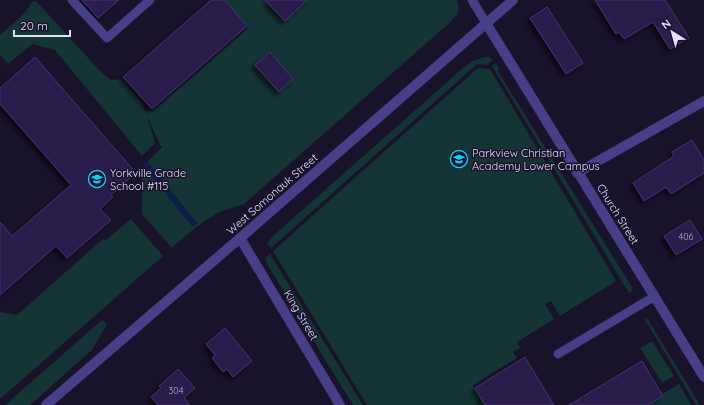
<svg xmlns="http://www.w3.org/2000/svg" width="704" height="405" font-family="Quicksand,sans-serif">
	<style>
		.green { fill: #153435 }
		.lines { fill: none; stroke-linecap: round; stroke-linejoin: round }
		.stream { stroke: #0d1e4a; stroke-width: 5.5 }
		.building { fill: #2c1f4c; stroke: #453277; filter: url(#shadow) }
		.service { stroke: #483f89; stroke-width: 9 }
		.minor { stroke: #483f89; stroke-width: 10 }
		.tertiary { stroke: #483f89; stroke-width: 10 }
		.labels { text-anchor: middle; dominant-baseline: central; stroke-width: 3; stroke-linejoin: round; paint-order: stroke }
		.number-label { font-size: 9px; fill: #b6aed2 }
		.poi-label { font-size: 11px; fill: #e4defe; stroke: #19122b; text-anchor: start }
		.street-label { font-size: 11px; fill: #e4defe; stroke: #19122b }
	</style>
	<defs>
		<filter id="shadow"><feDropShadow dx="-3.5" dy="3.5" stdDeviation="2" flood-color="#0009"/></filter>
	</defs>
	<rect width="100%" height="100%" fill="#19122b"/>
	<path class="green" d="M225 0H456C464 11 454 18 447 25L244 204C236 207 227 209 220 212 202 221 187 235 172 248L142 214V173L145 166 193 226 197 223 147 162 162 147 160 145 147 116 155 143 142 156 55 50 32 44 8 64 0 55V35C12 25 24 16 32 2L36 1 101 72 111 80 123 79 142 102 145 111 149 110 152 112 248 28Z
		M484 57H489L493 60 487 65 477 64 271 248 267 243 273 236 463 68 471 62Z
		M496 63 499 68 498 72 499 73 632 287V291L629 293 492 66Z
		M478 68 490 69 616 281 560 316 551 301 545 304 554 319 517 342 520 348 513 352 517 358 473 385 485 405H367L273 251Z
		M131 219 163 256 0 399V312L17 315 103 239 105 241Z
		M270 254 363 405H353L313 340 311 331 304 324 267 264 265 258Z
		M644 318H647L700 405H696Z
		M102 320 107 324 92 350 30 405H5Z
		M652 341 674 376 662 383 640 348Z
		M679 384 691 405H649L663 396 662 394Z"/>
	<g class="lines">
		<path class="stream" d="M146 165 193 223"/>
	</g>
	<path class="building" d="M82 0H119L98 18Z
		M211 0H225L247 26 152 109 123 77Z
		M265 0H307L285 21Z
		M595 0H665L689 38 670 49 653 22 624 39 619 32 616 34Z
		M547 7 583 63 566 74 530 18Z
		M270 52 293 79 279 92 255 65Z
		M35 57 136 173 111 195 113 197 100 209 111 220 67 258 56 246 0 295V222L12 236 71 185 0 104V88Z
		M692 140 704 160V173L671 194 666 187 644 201 633 183 674 156 672 152Z
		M690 220 702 239 676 255 664 236Z
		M225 328 252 361 233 377 227 369 223 372 212 358 215 355 206 344Z
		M525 357 554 405H485L475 388Z
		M642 361 663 396 648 405H569Z
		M178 369 195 388 184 398 190 405H158L151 397 161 388 159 386Z"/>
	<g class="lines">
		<path class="service" d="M72 0 107 38 150 0
			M472 0 486 23
			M558 354 655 296"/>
		<path class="minor" d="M486 23 704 377
			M577 173 704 101
			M240 238 340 405"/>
		<path class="tertiary" d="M46 405 254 226 513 0"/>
	</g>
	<defs>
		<g id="school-ring" transform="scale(0.9)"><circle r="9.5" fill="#19122b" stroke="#10cef8" stroke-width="1.5"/><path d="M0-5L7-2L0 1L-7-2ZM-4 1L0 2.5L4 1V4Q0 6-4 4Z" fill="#10cef8"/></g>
	</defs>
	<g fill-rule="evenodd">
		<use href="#school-ring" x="459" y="159"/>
		<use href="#school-ring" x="97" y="179"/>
	</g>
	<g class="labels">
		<g class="number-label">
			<text x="686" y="236">406</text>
			<text x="176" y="390">304</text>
		</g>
		<g class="poi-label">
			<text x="472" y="153">Parkview Christian<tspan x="472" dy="13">Academy Lower Campus</tspan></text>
			<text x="110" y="173">Yorkville Grade<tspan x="110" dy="13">School #115</tspan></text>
		</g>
		<g class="street-label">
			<text transform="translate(272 194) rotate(-41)">West Somonauk Street</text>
			<text transform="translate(618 214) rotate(58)">Church Street</text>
			<text transform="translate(301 315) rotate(59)">King Street</text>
		</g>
	</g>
	<g transform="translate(672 32) rotate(323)" stroke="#19122b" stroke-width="3" paint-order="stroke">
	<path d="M0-3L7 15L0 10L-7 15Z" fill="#e4defe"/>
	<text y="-6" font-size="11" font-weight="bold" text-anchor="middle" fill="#e4defe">N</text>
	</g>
	<path d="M14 30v6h56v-6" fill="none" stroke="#e4defe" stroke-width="2"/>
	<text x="20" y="30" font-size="12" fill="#e4defe" stroke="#19122b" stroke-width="3" paint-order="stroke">20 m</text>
</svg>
